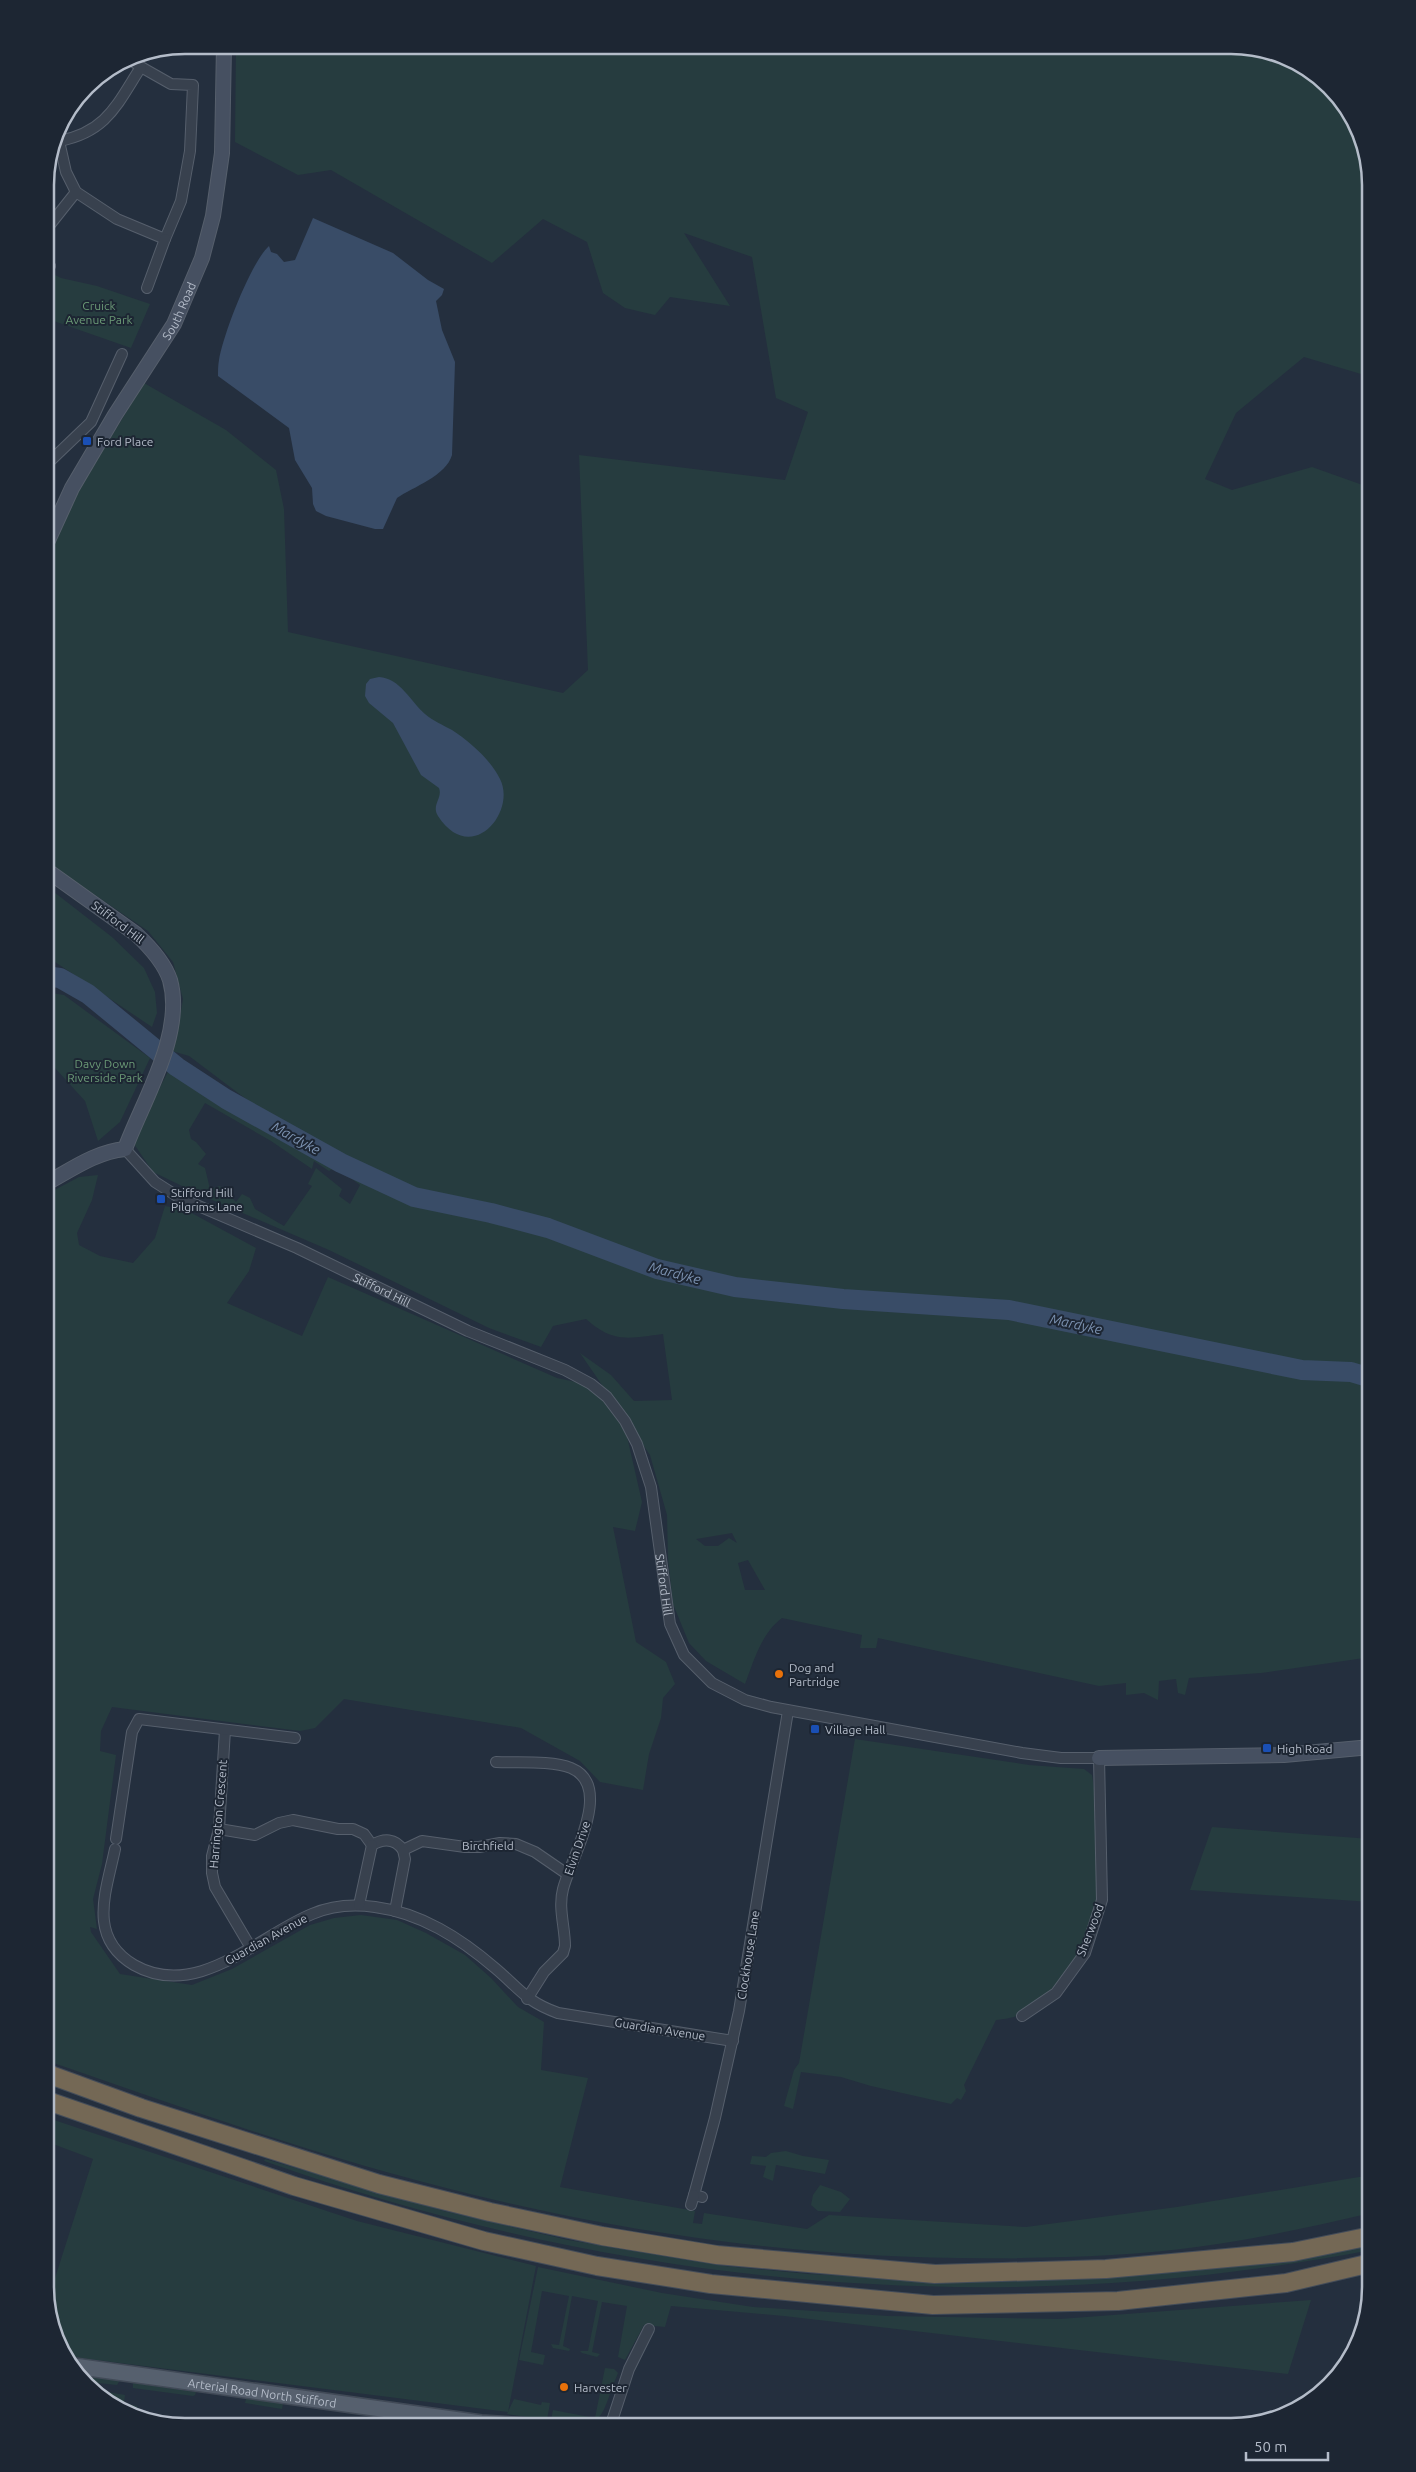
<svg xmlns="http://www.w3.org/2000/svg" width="1416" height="2472" font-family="Ubuntu,sans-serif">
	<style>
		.green { fill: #263c3f; fill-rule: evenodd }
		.water { fill: #394c67 }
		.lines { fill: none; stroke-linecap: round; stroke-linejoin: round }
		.river { stroke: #394c67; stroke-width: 20 }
		.street-casing { stroke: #565f6c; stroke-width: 12 }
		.secondary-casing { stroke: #565f6c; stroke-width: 16 }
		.primary-casing { stroke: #414a57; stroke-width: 18 }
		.highway-casing { stroke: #434c59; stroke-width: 20 }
		.street { stroke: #38414e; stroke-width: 10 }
		.secondary { stroke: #465061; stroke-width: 14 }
		.primary { stroke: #56606e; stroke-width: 15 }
		.highway { stroke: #746855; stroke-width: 18 }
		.transit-dot { fill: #1a4fb4; stroke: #1d2633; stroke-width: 2 }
		.food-dot { fill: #e8710a; stroke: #1d2633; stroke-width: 2 }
		.labels { text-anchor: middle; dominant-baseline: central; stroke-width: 4; stroke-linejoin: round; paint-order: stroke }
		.park-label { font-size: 12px; fill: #6b9a76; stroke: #1d2633 }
		.street-label { font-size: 12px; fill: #b4bcc9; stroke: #1d2633 }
		.poi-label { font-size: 12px; fill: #b4bcc9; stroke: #1d2633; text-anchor: start }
		.water-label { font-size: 14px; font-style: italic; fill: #7c92b1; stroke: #1d2633 }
		.rim { fill: none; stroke: #b4bcc9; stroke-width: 2.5 }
	</style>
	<rect width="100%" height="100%" fill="#242f3e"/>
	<path class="green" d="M236 45H1241L1309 69 1357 123 1371 185V377L1304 357 1236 413 1205 479 1232 490 1312 467 1371 488V1657L1261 1673 1189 1678 1185 1695 1178 1693 1176 1679 1159 1681 1158 1700 1144 1693 1126 1695V1683L1099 1686 878 1638 876 1648H860L862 1635 782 1618C761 1634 754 1660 745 1684L706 1661 689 1643 673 1604 668 1558 667 1515 650 1455 580 1353 611 1375 634 1401 672 1400 663 1334C629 1338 614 1344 586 1319L553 1326 541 1347 489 1328 329 1250 203 1196 153 1172 134 1144 144 1118 171 1066C224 1102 283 1129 334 1168L329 1171 314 1161 312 1169 271 1141 205 1103 189 1130 191 1139 196 1142 206 1154 198 1164 205 1168 210 1189 220 1186 236 1202 242 1194 250 1198 255 1209 284 1226 312 1186 308 1184 316 1168 342 1189 339 1196 350 1204 360 1185 189 1056 172 1051 177 1035 183 999 173 962 148 931 45 861V561L80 488 144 383 226 430 276 470 284 509 288 632 563 693 588 670 579 455 785 480 808 412 776 398 752 257 684 233 730 306 670 297 655 315 625 308 603 293 587 242 543 219 492 263 331 170 298 175 235 142ZM732 1533 737 1543 729 1538 718 1546H705L696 1539ZM748 1560 765 1590H745L738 1563Z
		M45 270 61 278 97 286 150 304 131 348 45 318Z
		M45 885 112 937 144 968 155 992 157 1013 152 1027 55 962 45 963Z
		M45 992 64 995 150 1058 120 1122 98 1141 85 1101 45 1057Z
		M98 1175 92 1200 77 1233 79 1245 100 1256 133 1263 155 1238 165 1206 186 1210 256 1248 249 1271 227 1303 302 1336 328 1277 557 1378 581 1383 606 1402 626 1432 642 1502 635 1531 613 1527 636 1642 666 1662 675 1684 663 1698 661 1718 649 1754 643 1790 600 1782 580 1761 521 1728 344 1699 315 1728 300 1731 112 1707 101 1731 100 1751 116 1755 102 1864 93 1899 97 1929 90 1927 91 1932 120 1974 192 1985 232 1969 310 1925 334 1918 361 1915 397 1920 426 1933 465 1955 491 1978 518 2007 544 2022 541 2070 588 2078 560 2187 695 2211 693 2223 702 2224 704 2213 807 2229 829 2215 1026 2227 1177 2207 1371 2175V2213C1316 2226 1260 2238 1204 2246 1143 2255 1081 2257 1020 2258 835 2261 653 2239 474 2195 328 2160 186 2109 45 2060V1195L79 1177Z
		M855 1739 1029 1765 1084 1769 1092 1775 1094 1788C1095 1823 1102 1885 1093 1917 1083 1956 1054 1996 1019 2015 1013 2018 1003 2019 996 2020L964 2085 966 2091 961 2100 957 2098 951 2104 871 2086 841 2077 801 2072 793 2109 784 2106 794 2070 799 2063Z
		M1212 1827 1371 1839V1902L1190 1890Z
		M45 2117 357 2221 536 2266 508 2412 65 2356 59 2349 48 2300 93 2159 45 2141Z
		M786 2151 803 2156 829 2160 825 2174 776 2165 773 2181 763 2177 766 2166 750 2164 752 2156 766 2157 771 2153Z
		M265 2159 444 2211 568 2240 725 2266 808 2274 954 2281 1084 2278 1371 2242V2250C996 2322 624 2288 264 2161Z
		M820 2185 841 2192 850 2199 840 2212 818 2211 811 2205 813 2195Z
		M538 2267 662 2293 753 2307 888 2316 1060 2319 1311 2300 1288 2374 784 2316 671 2306 665 2327 644 2325 625 2360 618 2357 627 2306 602 2302 592 2352 600 2354 597 2357 582 2353 580 2351H588L598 2301 572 2296 563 2346 570 2349 569 2351 553 2348 551 2344 559 2345 569 2296 542 2291 531 2352 545 2355 543 2365 519 2360Z
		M605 2368 614 2369 618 2373C598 2422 608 2427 551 2420L553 2410 595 2418Z
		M80 2372 120 2380 117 2385 88 2382Z
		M133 2383 196 2392 195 2395 193 2396 133 2388Z
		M107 2392 125 2395 124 2403 137 2406 139 2414 108 2404Z
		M246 2399 283 2403 282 2409 245 2403Z
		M514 2399 541 2405 542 2402 550 2403 547 2420 507 2414Z
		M620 2419 659 2427H620Z"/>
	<path class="water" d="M313 218 393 253 428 280 444 289 442 295 436 301 442 330 455 362 452 455C446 476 413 487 397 498L383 529H375L326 516 316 511 313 504 312 488 295 460 289 428 218 376C218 371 218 365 219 360 223 335 251 262 269 246L271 252 277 254 284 262 295 260Z
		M379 677C400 678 411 702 425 714 433 721 443 725 452 730 469 741 491 760 500 779 517 812 471 867 438 816 431 805 443 798 439 788L421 775 393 723 369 703 365 696 366 684 370 679Z"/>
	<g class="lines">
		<path class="river" d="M45 976 60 978 88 994 177 1067 226 1099 341 1163 414 1197 491 1213 548 1228 657 1269 735 1287 843 1299 1009 1310 1302 1370 1351 1372 1371 1378"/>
		<g class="street-casing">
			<g id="street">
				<path d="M55 140 59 141 66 172 76 192 117 219 165 239 181 201 190 151 193 85 171 84 141 67"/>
				<path d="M59 141C107 132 117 104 141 67L128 58"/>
				<path d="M45 231 76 192"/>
				<path d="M45 263 50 266"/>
				<path d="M147 288 165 239"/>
				<path d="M45 466 91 422 122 354"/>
				<path id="s1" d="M125 1149 155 1182 180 1198 297 1248 468 1331 565 1370 591 1384 607 1397 625 1421 637 1444 651 1487 670 1624 684 1655 712 1683 745 1700 771 1707 1022 1753 1061 1758H1099L1102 1900 1085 1953 1056 1993 1022 2016"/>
				<path d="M225 1730 219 1829 212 1856V1873L215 1887 251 1948"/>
				<path d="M496 1762C517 1763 552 1760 571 1768 615 1786 570 1860 563 1889 558 1908 565 1927 565 1946L563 1953 544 1972 527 1999"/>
				<path d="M219 1829 255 1835 279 1823 293 1820 338 1829H353L364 1834 372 1845C384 1838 395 1838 403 1850L422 1841 465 1847H479L500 1843 516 1844 535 1852 567 1874"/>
				<path d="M116 1839 132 1732 139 1719 295 1738"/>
				<path d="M115 1849C106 1892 87 1937 134 1965 197 2001 258 1936 312 1914 331 1906 354 1904 375 1907 421 1913 460 1938 495 1968 520 1989 525 2001 558 2013L733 2041"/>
				<path d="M359 1905 372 1845"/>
				<path d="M395 1911 405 1859 403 1850"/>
				<path d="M702 2197 694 2195 715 2118 739 2011 788 1711"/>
				<path d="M691 2205 694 2195"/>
				<path d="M610 2427 629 2369 649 2329"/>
			</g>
		</g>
		<g class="secondary-casing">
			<g id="secondary">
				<path id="s2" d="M45 547 72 488 115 415 174 324 202 258 213 216 222 153 224 45"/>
				<path d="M45 1184C71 1170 95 1152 125 1149 143 1100 185 1034 170 980 164 962 150 947 136 934L45 869"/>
				<path d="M1099 1758 1284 1755 1371 1747"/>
			</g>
		</g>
		<g class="primary-casing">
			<g id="primary">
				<path id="s3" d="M74 2366 481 2423 544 2427"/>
			</g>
		</g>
		<g class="highway-casing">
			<path id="highway" d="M45 2073 141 2108 379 2184 490 2212 602 2236 717 2255 935 2274 1106 2269 1293 2252 1371 2236
				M45 2100 294 2186 484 2241 597 2266 711 2284 933 2305 1118 2301 1286 2283 1371 2263"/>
		</g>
		<use href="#street" class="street"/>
		<use href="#secondary" class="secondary"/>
		<use href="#primary" class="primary"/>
		<use href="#highway" class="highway"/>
	</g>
	<g class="transit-dot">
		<rect x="82" y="436" width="10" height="10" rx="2.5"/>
		<rect x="156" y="1194" width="10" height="10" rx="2.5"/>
		<rect x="810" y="1724" width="10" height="10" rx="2.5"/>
		<rect x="1262" y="1743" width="10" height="10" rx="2.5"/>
	</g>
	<g class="food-dot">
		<circle cx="779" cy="1674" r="5"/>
		<circle cx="564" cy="2387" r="5"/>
	</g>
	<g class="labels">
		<g class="park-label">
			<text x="99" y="305">Cruick<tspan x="99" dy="14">Avenue Park</tspan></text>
			<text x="105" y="1063">Davy Down<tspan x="105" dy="14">Riverside Park</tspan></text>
		</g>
		<g class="street-label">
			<text stroke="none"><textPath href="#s2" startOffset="272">South Road</textPath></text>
			<text transform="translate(118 922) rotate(37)">Stifford Hill</text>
			<text stroke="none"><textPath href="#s1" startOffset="296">Stifford Hill</textPath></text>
			<text stroke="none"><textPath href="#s1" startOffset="746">Stifford Hill</textPath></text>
			<text transform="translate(218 1814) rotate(-85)">Harrington Crescent</text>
			<text x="488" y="1845">Birchfield</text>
			<text transform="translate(577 1848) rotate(-71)">Elvin Drive</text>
			<text transform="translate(1090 1930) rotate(-69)">Sherwood</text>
			<text transform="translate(266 1939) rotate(-29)">Guardian Avenue</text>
			<text transform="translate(748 1955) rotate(-81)">Clockhouse Lane</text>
			<text transform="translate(660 2029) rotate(9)">Guardian Avenue</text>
			<text stroke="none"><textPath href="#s3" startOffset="190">Arterial Road North Stifford</textPath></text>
		</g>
		<g class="poi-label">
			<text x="97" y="441">Ford Place</text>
			<text x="171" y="1192">Stifford Hill<tspan x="171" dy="14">Pilgrims Lane</tspan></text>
			<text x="789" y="1667">Dog and<tspan x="789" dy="14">Partridge</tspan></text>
			<text x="825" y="1729">Village Hall</text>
			<text x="1277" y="1748">High Road</text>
			<text x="574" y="2387">Harvester</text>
		</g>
		<g class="water-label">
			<text transform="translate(296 1138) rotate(29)">Mardyke</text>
			<text transform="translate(675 1273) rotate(15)">Mardyke</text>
			<text transform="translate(1076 1324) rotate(12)">Mardyke</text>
		</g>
	</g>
	<path d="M0 0H1416V2472H0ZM185 54H1231A131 131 0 0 1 1362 185V2287A131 131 0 0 1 1231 2418H185A131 131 0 0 1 54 2287V185A131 131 0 0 1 185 54Z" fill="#1d2633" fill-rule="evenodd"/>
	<path class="rim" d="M185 54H1231A131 131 0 0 1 1362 185V2287A131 131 0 0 1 1231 2418H185A131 131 0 0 1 54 2287V185A131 131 0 0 1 185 54Z"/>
	<path d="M1246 2452v8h82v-8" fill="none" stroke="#b4bcc9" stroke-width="2.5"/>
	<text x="1254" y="2452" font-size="15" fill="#b4bcc9" stroke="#1d2633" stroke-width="4" paint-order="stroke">50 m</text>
</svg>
